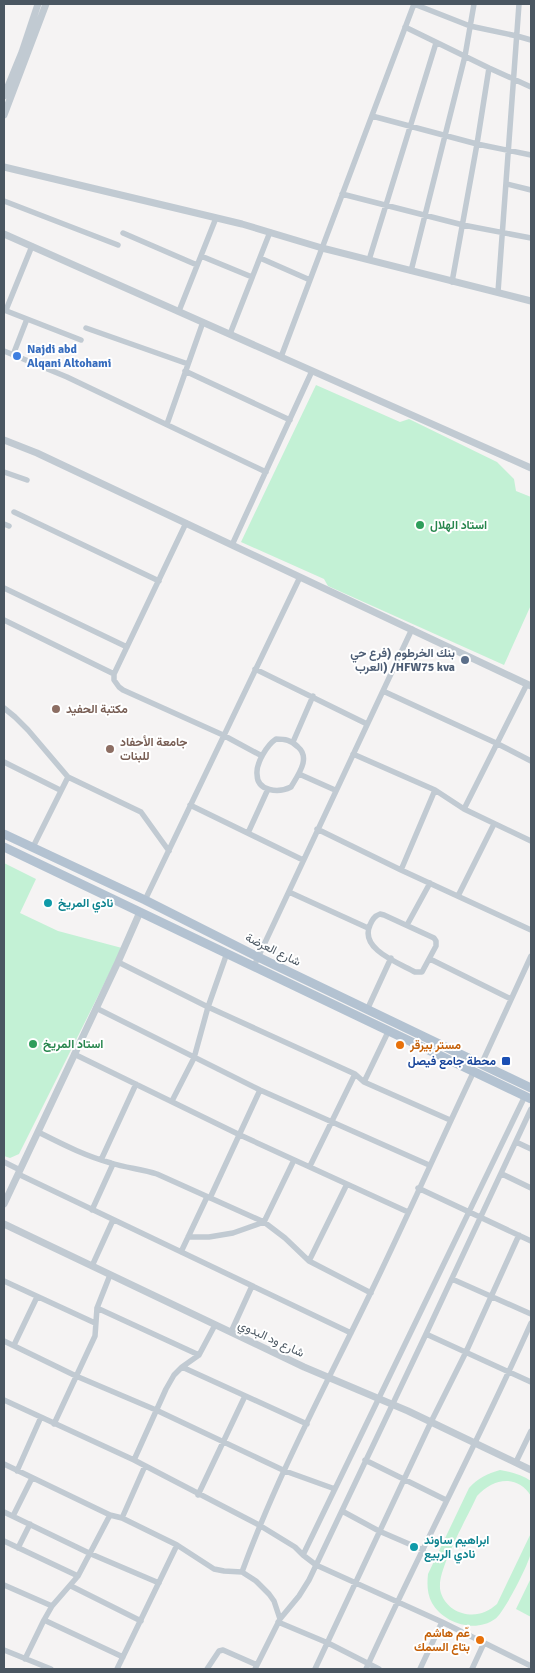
<svg xmlns="http://www.w3.org/2000/svg" width="535" height="1673" font-family="Signika,Vazirmatn,sans-serif">
	<style>
		.green { fill: #c3f1d5 }
		.lines { fill: none; stroke-linecap: round; stroke-linejoin: round }
		.minor { stroke: #c1cad2; stroke-width: 5.5 }
		.tertiary { stroke: #c1cad2; stroke-width: 7 }
		.primary { stroke: #b3c2d1; stroke-width: 9 }
		.shop-dot { fill: #3f7fe0; stroke: #fff; stroke-width: 2 }
		.leisure-dot { fill: #2e9e5b; stroke: #fff; stroke-width: 2 }
		.service-dot { fill: #5c6f8a; stroke: #fff; stroke-width: 2 }
		.education-dot { fill: #8d6e63; stroke: #fff; stroke-width: 2 }
		.culture-dot { fill: #0f9aa8; stroke: #fff; stroke-width: 2 }
		.food-dot { fill: #e8710a; stroke: #fff; stroke-width: 2 }
		.transit-dot { fill: #1a4fb4; stroke: #fff; stroke-width: 2 }
		.labels { text-anchor: middle; dominant-baseline: central; stroke-width: 4; stroke-linejoin: round; paint-order: stroke }
		.shop-label { font-size: 12px; font-weight: bold; fill: #366cbe; stroke: #fff; text-anchor: start }
		.leisure-label { font-size: 12px; font-weight: bold; fill: #27864d; stroke: #fff; text-anchor: start }
		.service-label { font-size: 12px; font-weight: bold; fill: #4e5e75; stroke: #fff; text-anchor: end }
		.education-label { font-size: 12px; font-weight: bold; fill: #785e54; stroke: #fff; text-anchor: start }
		.culture-label { font-size: 12px; font-weight: bold; fill: #0d838f; stroke: #fff; text-anchor: start }
		.street-label { font-size: 12px; fill: #4a5661; stroke: #fff }
		.food-label { font-size: 12px; font-weight: bold; fill: #c56008; stroke: #fff; text-anchor: start }
		.transit-label { font-size: 12px; font-weight: bold; fill: #164399; stroke: #fff; text-anchor: end }
	</style>
	<rect width="100%" height="100%" fill="#f5f3f3"/>
	<path class="green" d="M316 385 400 422 409 419 497 462 514 479 516 491 531 497V605L504 665 328 586 324 579 241 542Z
		M4 863 36 879 20 913 58 931 122 948 19 1154 10 1158 4 1156Z
		M500 1470C512 1472 522 1475 531 1481V1496C517 1474 493 1478 477 1496 468 1516 440 1565 440 1585 439 1597 450 1610 462 1613 475 1617 487 1613 497 1604L531 1533C531 1539 532 1546 531 1552 530 1562 504 1613 495 1619 476 1633 444 1624 432 1603 427 1594 427 1584 428 1574L469 1488C478 1478 487 1474 500 1470Z
		M531 1578V1617L516 1609Z"/>
	<g class="lines">
		<path class="minor" d="M414 4 470 26 517 36 531 40
			M405 27 489 68 531 87
			M372 116 477 144 531 155
			M507 184 531 190
			M342 194 463 225 531 238
			M4 201 118 245
			M123 233 197 265
			M201 256 252 277
			M260 258 310 280
			M369 260 436 43
			M411 271 465 56 474 4
			M452 282 477 144 489 68
			M498 292 519 4
			M4 310 81 340
			M6 310 32 246
			M179 311 216 218
			M86 328 188 364
			M230 334 270 232
			M4 351 67 377 266 472
			M13 355 27 319
			M281 357 414 4
			M185 371 290 420
			M167 424 203 322
			M4 472 27 480
			M14 512 159 581
			M186 523 114 674V680L119 687 123 690 223 735 262 756
			M4 524 9 526
			M232 545 312 371
			M4 588 127 647
			M4 620 114 674
			M255 669 367 724
			M383 691 496 743 531 761
			M4 708 15 717 28 730 68 777 141 812 169 851
			M276 739C285 739 291 740 298 747 311 758 298 775 291 787 279 793 257 792 257 774 256 763 267 745 276 739Z
			M293 742 313 696
			M353 754 435 790 464 809 531 841
			M4 762 60 790
			M299 774 335 790
			M190 805 303 860
			M464 809 527 684
			M317 829 401 870 531 930
			M248 833 268 789
			M33 847 68 777
			M401 870 435 790
			M289 892 368 928
			M458 896 494 824
			M145 900 300 577
			M380 914 384 915 434 938 436 941V946L422 972H415C399 963 359 949 370 925 372 920 374 916 380 914Z
			M407 925 430 883
			M430 959 511 999
			M118 962 208 1007 355 1074 364 1082 450 1120
			M254 966 412 629
			M96 1008 260 1090 429 1165
			M367 1010 391 958
			M74 1054 240 1135 408 1212
			M481 1065 531 956
			M364 1082 389 1030
			M172 1101 194 1058 208 1007 227 953
			M38 1132C62 1144 85 1156 111 1163 126 1168 142 1169 157 1174L264 1222 285 1238 309 1261 371 1293
			M516 1142 531 1149
			M101 1160 136 1084
			M4 1162 20 1170
			M310 1166 355 1074
			M18 1174 351 1333
			M502 1174 531 1188
			M418 1188 531 1241
			M210 1198 260 1090
			M92 1210 113 1164
			M188 1237H209L233 1233 264 1222 294 1160
			M181 1252 207 1197
			M309 1261 347 1184
			M92 1266 113 1220
			M452 1279 531 1314
			M4 1281 95 1323
			M97 1308 199 1355
			M231 1332 252 1286
			M426 1334 531 1382
			M4 1341 76 1376 156 1410 285 1471 335 1489
			M14 1345 37 1297
			M182 1367 307 1424
			M4 1400 134 1460 259 1525 295 1547 303 1555 316 1565 442 1622 531 1666
			M54 1424 95 1336 97 1308 110 1275
			M134 1460 166 1389 174 1375 182 1367 199 1355 215 1325
			M365 1460 446 1500
			M516 1462 531 1431
			M4 1464 110 1515 122 1518 177 1545 214 1569 224 1571 242 1572 256 1581 269 1594 274 1601 280 1619
			M17 1471 41 1417
			M198 1495 245 1396
			M342 1511 379 1531 423 1550
			M4 1512 91 1554 159 1583
			M13 1516 32 1478
			M122 1518 145 1466
			M4 1541 78 1576
			M18 1548 30 1524
			M303 1555 525 1096
			M242 1572C277 1476 326 1385 370 1294 406 1220 439 1145 474 1071
			M4 1585 52 1606
			M71 1586 141 1621
			M44 1620 123 1657
			M278 1622 328 1643 379 1669
			M4 1650 51 1669
			M25 1659 44 1620 52 1606 78 1576 110 1515
			M117 1669 177 1545
			M207 1669 219 1651 223 1650 257 1665
			M255 1669 280 1619 299 1596 309 1580 426 1334 531 1109
			M315 1669 431 1422 466 1352 519 1235
			M366 1669C419 1553 479 1440 531 1323
			M420 1669 442 1622
			M472 1669 484 1643"/>
		<path class="tertiary" d="M4 96 22 52 38 4
			M4 115 46 4
			M4 167 242 224 322 248 531 301
			M4 234 531 468
			M4 440 37 453 531 686
			M4 1204 118 962 140 912
			M4 1224 304 1367 408 1411 531 1470"/>
		<path class="primary" d="M4 834 145 900 258 957 531 1088
			M4 847 531 1099"/>
	</g>
	<circle class="shop-dot" cx="17" cy="356" r="5"/>
	<g class="leisure-dot">
		<circle cx="420" cy="525" r="5"/>
		<circle cx="33" cy="1044" r="5"/>
	</g>
	<circle class="service-dot" cx="465" cy="660" r="5"/>
	<g class="education-dot">
		<circle cx="56" cy="709" r="5"/>
		<circle cx="110" cy="749" r="5"/>
	</g>
	<g class="culture-dot">
		<circle cx="48" cy="903" r="5"/>
		<circle cx="414" cy="1547" r="5"/>
	</g>
	<g class="food-dot">
		<circle cx="400" cy="1045" r="5"/>
		<circle cx="480" cy="1640" r="5"/>
	</g>
	<rect class="transit-dot" x="501" y="1056" width="10" height="10" rx="2.5"/>
	<g class="labels">
		<g class="shop-label">
			<text x="27" y="349">Najdi abd<tspan x="27" dy="14">Alqani Altohami</tspan></text>
		</g>
		<g class="leisure-label">
			<text x="430" y="525">استاد الهلال</text>
			<text x="43" y="1044">استاد المريخ</text>
		</g>
		<g class="service-label">
			<text x="455" y="653">بنك الخرطوم (فرع حي<tspan x="455" dy="14">العرب) /HFW75 kva</tspan></text>
		</g>
		<g class="education-label">
			<text x="66" y="709">مكتبة الحفيد</text>
			<text x="120" y="742">جامعة الأحفاد<tspan x="120" dy="14">للبنات</tspan></text>
		</g>
		<g class="culture-label">
			<text x="58" y="903">نادي المريخ</text>
			<text x="424" y="1540">ابراهيم ساوند<tspan x="424" dy="14">نادي الربيع</tspan></text>
		</g>
		<g class="street-label">
			<text transform="translate(273 950) rotate(26)">شارع العرضة</text>
			<text transform="translate(271 1339) rotate(25)">شارع ود البدوي</text>
		</g>
		<g class="food-label">
			<text x="410" y="1045">مستر بيرقر</text>
			<text x="470" y="1633" text-anchor="end">عّم هاشم<tspan x="470" dy="14">بتاع السمك</tspan></text>
		</g>
		<g class="transit-label">
			<text x="496" y="1061">محطة جامع فيصل</text>
		</g>
	</g>
	<rect width="535" height="1673" fill="none" stroke="#4a5661" stroke-width="10"/>
</svg>
